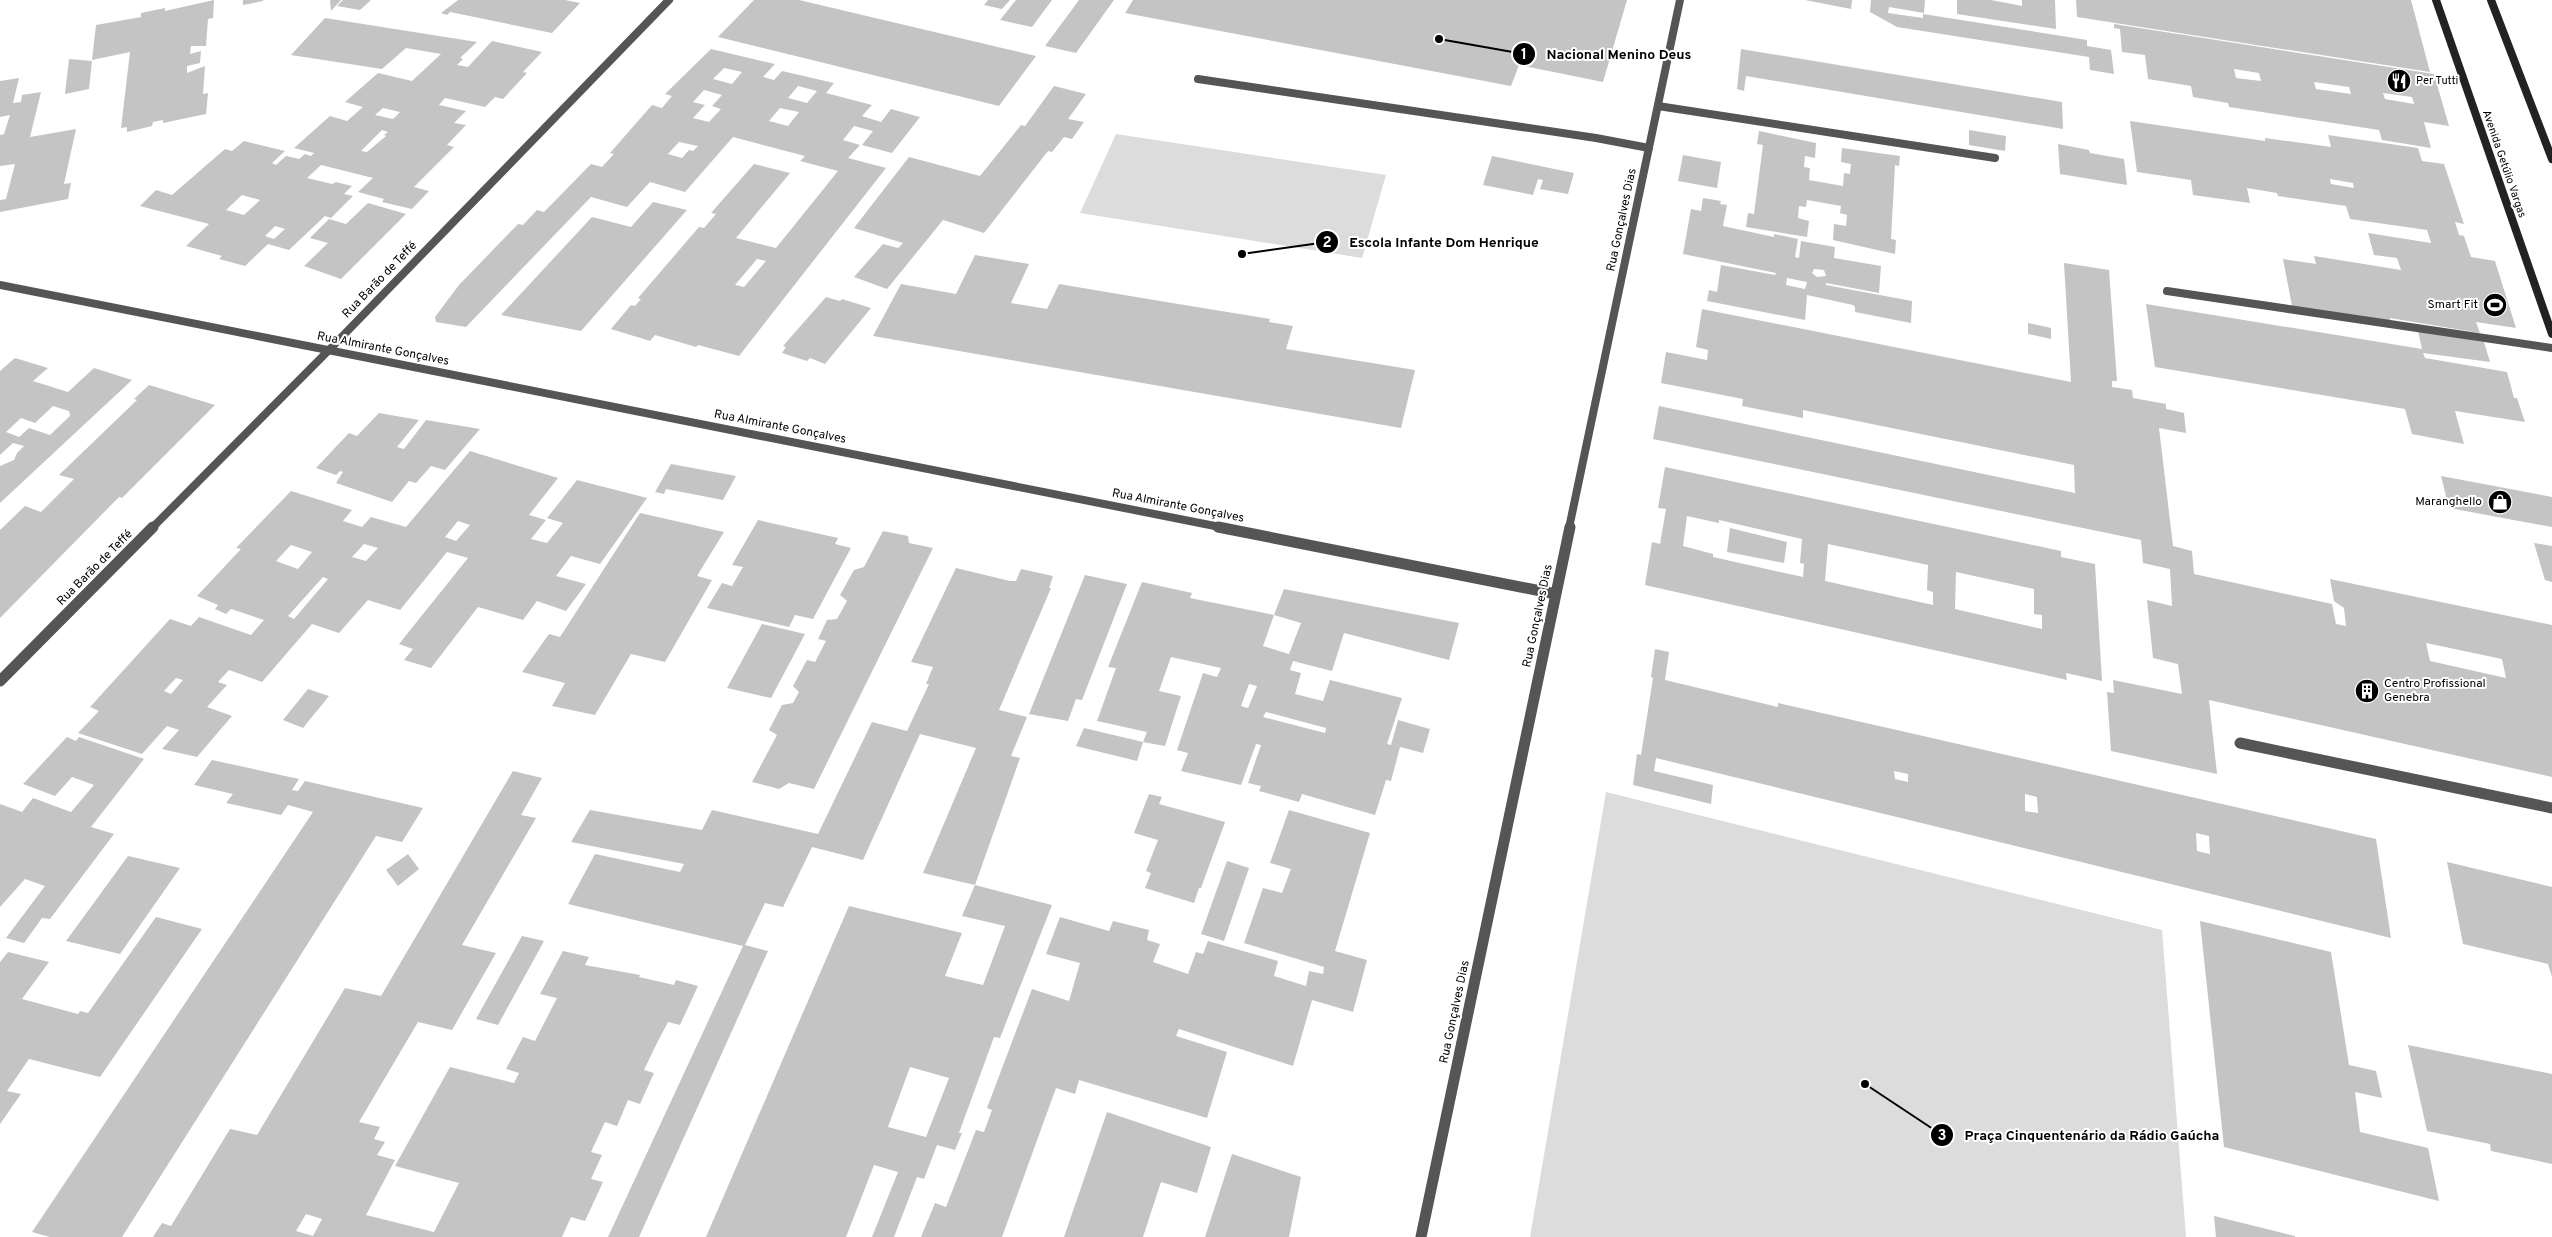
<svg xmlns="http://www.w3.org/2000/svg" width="2552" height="1237" font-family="Overpass,sans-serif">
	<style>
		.green { fill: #dcdcdc }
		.building { fill: #c4c4c4; fill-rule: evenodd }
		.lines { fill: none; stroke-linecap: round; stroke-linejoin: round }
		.lane-far1 { stroke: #555; stroke-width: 8 }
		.lane { stroke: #555; stroke-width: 11 }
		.street-far1 { stroke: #555; stroke-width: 8 }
		.street { stroke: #555; stroke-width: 11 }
		.secondary { stroke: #222; stroke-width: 8 }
		.labels { text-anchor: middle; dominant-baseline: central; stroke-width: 4; stroke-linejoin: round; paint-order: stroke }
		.far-poi-label { font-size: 11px; fill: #000; stroke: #fff; text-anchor: start }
		.far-street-label { font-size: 11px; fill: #000; stroke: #fff }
		.street-label { font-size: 12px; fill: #000; stroke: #fff }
		.poi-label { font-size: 12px; fill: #000; stroke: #fff; text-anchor: end }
		.leader { fill: none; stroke: #000; stroke-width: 2 }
		.callout-dot { fill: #000; stroke: #fff; stroke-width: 2 }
		.mark-label { font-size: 15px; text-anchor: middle; font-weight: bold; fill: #fff }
		.callout-label { font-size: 14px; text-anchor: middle; font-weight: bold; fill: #000; stroke: #fff; stroke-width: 4; stroke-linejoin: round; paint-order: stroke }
	</style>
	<rect width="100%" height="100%" fill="#fff"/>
	<path class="green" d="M1116 134 1386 175 1362 258 1080 213Z
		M1606 792 2162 930 2186 1237H1530Z"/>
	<path class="building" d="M214 0 213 18 208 19 206 46H191L190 54 201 51 200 63 187 66V73L205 66 203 94 208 93 206 114 163 123V120L153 122 152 126 127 132V127L121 128 130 52 92 60 96 25 141 17V13L165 8V11Z
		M243 0H263V1L243 5Z
		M330 0H341L331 11Z
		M343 0H371L360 10 337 6Z
		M458 0H565L580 3 552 33 450 12 447 15 441 13Z
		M754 0H799L1036 56 999 106 718 37Z
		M988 0H1010L1002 9 984 5Z
		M1016 0H1052L1032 27 1000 20Z
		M1079 0H1114L1076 53 1045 46Z
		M1133 0H1627L1603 82 1519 65 1511 86 1125 13Z
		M1805 0H1852L1851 9Z
		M1871 0H1925L1924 13 1889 7 1888 13 1923 18V14L2087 40V46L2111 50 2114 74 2090 70 2089 57 1897 27 1870 12Z
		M1957 0H1991L2022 6V0H2055L2056 29 1957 14Z
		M2076 0H2411L2430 72 2077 17Z
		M325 18 477 42 460 58 463 59 457 65 468 67 492 41 542 52 523 72 527 73 503 99 495 97 485 107 445 98 439 105 466 111 454 123 466 125 447 145 454 147 414 187 429 191 412 209 382 202 384 199 358 192 373 178 321 165 307 178 332 184 336 182 352 186 344 194 353 196 331 218 325 216 289 250 268 244 245 266 219 259 222 256 186 246 209 224 140 206 156 190 172 195 225 149 232 151 244 141 285 151 272 163 276 165 286 156 299 159 305 154 311 156 314 153 294 148 330 116 347 121 363 107 345 102 378 73 412 81 441 54 406 48 382 69 291 55ZM383 108 400 112 393 119 375 115ZM382 130 388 132 384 135 386 136 367 152 361 151ZM242 195 260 200 244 215 226 210ZM275 226 285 229 274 239 265 236Z
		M2114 24 2434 74 2449 126 2424 122 2431 148 2382 140 2379 130 2229 107 2228 103 2193 97 2191 86 2148 79 2145 55 2122 52 2120 29 2114 28ZM2234 69 2259 73 2261 81 2236 78ZM2314 82 2349 87 2351 94 2316 89ZM2383 93 2412 97 2414 104 2385 99Z
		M711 49 775 64 763 77 774 80 782 71 834 83 826 93 872 105 862 116 881 122 891 109 920 117 892 153 862 145 873 131 854 126 843 140 860 145 848 158 886 168 739 356 698 345 696 347 655 335 650 341 611 329 631 305 635 306 641 299 638 298 699 227 704 228 716 214 711 213 754 164 790 173 736 238 776 248 838 171 800 161 805 156 733 137 685 192 650 182 627 207 591 197 466 327 436 322 435 317 459 285 518 224 523 225 537 210 544 212 591 164 602 167 614 154 610 153 652 105 662 108 672 96 665 94ZM724 68 742 72 732 84 713 79ZM798 86 817 91 807 103 788 98ZM704 90 722 95 712 106 721 109 709 122 693 118 705 105 693 102ZM780 108 799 112 788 126 769 121ZM679 142 698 146 693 151 689 150 682 158 668 154ZM757 259 766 261 744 287 735 285Z
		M1741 49 2062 102 2063 129 1746 76 1744 91 1737 89Z
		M69 59 92 61 89 89 65 94Z
		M19 78 13 103 21 102 22 95 41 92 30 137 76 129 64 184 71 183 68 199 0 212V200L6 199 15 164 0 166V135L4 134 10 115 0 117V81Z
		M1054 86 1086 94 1068 119 1084 122 1072 139 1064 137 1052 152 1048 151 984 233 943 220 887 289 854 277 883 244 898 248 903 243 854 228 909 157 980 176 1021 125 1025 126Z
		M2130 121 2265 141V138L2331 147 2328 135 2418 148 2422 161 2444 164 2464 224 2455 222 2459 235 2464 236 2471 257 2495 261 2516 328 2476 322 2480 333 2390 318 2391 323 2292 306 2283 259 2316 264 2314 256 2401 270 2397 258 2374 255 2368 233 2431 243 2427 230 2350 219 2346 206 2278 196 2277 193 2247 188 2250 203 2193 195 2191 180 2137 172ZM2330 179 2353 183 2354 188 2331 184Z
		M1969 130 2006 136 2005 151 1969 145Z
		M1759 131 1816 143 1815 158 1805 156 1804 167 1810 168 1809 180 1843 186 1844 173 1850 174 1851 164 1841 162 1842 148 1900 156 1899 166 1895 165 1891 239 1896 240 1895 254 1833 240 1834 224 1846 226 1847 215 1840 213 1841 206 1807 200 1806 207 1799 206 1798 218 1809 221 1807 237 1746 227 1748 213 1754 214 1763 145 1757 144Z
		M2058 144 2089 150 2090 153 2124 159 2127 185 2060 174Z
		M1683 155 1721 162 1717 188 1678 181Z
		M1492 156 1574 173 1568 194 1540 189 1543 180 1538 179 1533 195 1483 185Z
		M1703 198 1721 201 1720 204 1727 205 1723 226 1774 237V234L1798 239 1795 257 1799 258 1801 241 1835 247 1834 258 1881 266 1879 293 1826 283V285L1912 301 1911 323 1855 312V307L1853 305 1807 295 1805 320 1707 301 1709 290 1717 292 1721 265 1775 275 1776 273 1683 254 1691 209 1701 211ZM1814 269 1824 270 1826 276 1817 277 1812 273ZM1787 278 1807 282 1805 289 1786 285Z
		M653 202 687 210 581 331 501 315 592 217 631 227Z
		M368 203 406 214 341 279 304 266 328 243 310 238 329 219 346 224Z
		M975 255 1029 264 1011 303 1047 309 1059 284 1154 300 1270 319 1269 322 1293 326 1286 349 1415 370 1401 428 873 336 901 284 956 294Z
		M2064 263 2109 270 2117 381H2112V387L2132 390 2133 398 2166 404V409L2184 413 2186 433 2159 428 2173 546 2192 551 2194 574 2332 604 2336 624 2346 626 2344 608 2334 601 2330 579 2552 625V777L2209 700 2217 774 2111 751 2107 692 2114 693 2113 680 2182 694 2178 664 2153 658 2147 600 2172 606 2170 569 2143 563 2141 540 1653 439 1659 406 2075 493 2074 465 1803 410V418L1742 406 1743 399 1661 383 1666 352 1707 360 1708 350 1696 347 1702 309 2071 382ZM2426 643 2502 659 2506 678 2430 661Z
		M826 297 840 301 842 299 871 308 825 364 810 358 807 361 782 353 786 347 783 346Z
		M2146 304 2422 349 2418 331 2484 342 2490 362 2423 353 2425 358 2507 372 2514 398H2517L2525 422 2455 411 2464 444 2412 434 2405 409 2155 367Z
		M2028 323 2051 328V339L2028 334Z
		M15 358 48 368 33 381 68 392 94 368 132 380 0 503V466L14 460 17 453 24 446 13 443 0 455V371ZM53 406 69 411 70 416 50 435 29 428 19 437 6 432 21 418 35 423Z
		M149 385 215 405 122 498 119 497 0 618V530L25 506 41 512 74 479 59 475 137 400 134 399Z
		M379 413 419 420 397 447 404 449 426 420 480 429 445 470 431 466 416 483 409 481 392 502 336 483 343 472 340 471 336 475 316 468 349 433 357 436Z
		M470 451 558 478 529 515 546 520 531 539 547 543 563 523 547 518 577 480 647 498 600 564 571 556 556 576 586 584 566 611 537 601 523 620 478 607 431 668 404 660 413 649 399 644 468 558 447 552 400 610 368 600 339 633 312 624 262 682 229 670 218 682 227 685 207 707 232 716 197 757 162 749 179 730 167 726 142 754 78 733 99 711 90 707 170 619 191 626 199 617 251 635 264 620 231 609 226 614 215 609 218 605 197 596 241 549 236 548 291 491 352 510 343 521 362 527 371 517 406 527ZM458 521 470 525 456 541 445 537ZM364 544 378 548 366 561 352 557ZM291 545 312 552 298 569 276 561ZM323 577 328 579 294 619 288 616ZM176 678 183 680 171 694 164 691Z
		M671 464 736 476 723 500 666 489 664 494 655 492Z
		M1665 467 2061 551V557L2095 564 2102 681 2066 673 2067 680 1645 585 1652 542 1660 544 1666 509 1658 508ZM1687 516 1719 523V520L1802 539 1800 563 1804 564 1803 577 1713 557V554L1683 546ZM1828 544 1928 565 1927 590 1933 592V605L1825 581ZM1956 572 2034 589V614L2042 615V629L1955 609Z
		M2441 476 2552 497V527L2449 508Z
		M640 513 724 532 697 576 712 580 665 662 631 654 595 715 552 706 565 683 522 672 549 634 560 637Z
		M758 520 838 538 835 544 851 548 813 619 795 615 789 627 707 608 722 583 732 586 743 567 732 565Z
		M1730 528 1787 542 1784 563 1727 552Z
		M883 531 908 536 909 543 933 548 814 789 789 783 779 789 752 782 777 735 769 730 782 705 793 703 799 692 793 686 807 660 815 662 826 641 818 639 827 620 837 619 847 601 840 595 854 570 864 567Z
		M2534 543 2552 546V582L2545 580Z
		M956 568 1010 581H1016L1021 569 1053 576 1049 588H1051L999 710 1027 717 1011 756 1020 758 975 885 1052 905 1000 1038 994 1037 959 1133H962L955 1150 937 1145 924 1179 917 1177 894 1237H872L898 1172 874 1165 846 1237H706L849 906 962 933 945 976 983 985 1005 926 962 916 975 885 923 873 976 748 920 734 863 860 812 847 783 907 765 903 745 945 768 951 639 1237H608L743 946 568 904 595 854 680 872 684 864 571 842 590 810 702 830 712 810 818 834 872 722 907 731 929 684H926L933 667 911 662ZM910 1067 949 1078 926 1137 888 1127Z
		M1085 575 1127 584 1082 700 1076 699 1068 721 1029 714Z
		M1142 582 1192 593 1190 598 1274 615 1263 646 1289 654 1301 623 1274 615 1284 589 1459 623 1449 660 1344 633 1332 671 1293 661 1290 670 1301 673 1295 694 1323 701 1330 680 1402 698 1387 744 1391 745 1398 720 1430 729 1423 753 1400 747 1391 781 1386 780 1375 815 1302 794 1299 802 1259 791 1261 786 1248 783 1261 745 1256 744 1241 785 1181 771 1188 753 1177 750 1203 673 1217 677 1221 668 1171 657 1159 691 1181 696 1165 746 1143 742 1147 732 1097 721 1116 668 1108 667ZM1249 684 1257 686 1248 708 1241 706ZM1266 712 1326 728 1325 733 1263 717Z
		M762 624 805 634 771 698 727 688Z
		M1655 649 1669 652 1665 680 1778 707V703L2376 839 2391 938 1656 758 1654 771 1713 785 1711 804 1633 785 1637 754 1641 755 1653 678 1651 677ZM1894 771 1908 774V782L1895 779ZM2025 794 2037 797 2038 813 2025 811ZM2196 833 2209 836 2210 854 2197 851Z
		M308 689 329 696 303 728 283 720Z
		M1084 728 1143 742 1137 761 1076 746Z
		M67 737 76 741 79 737 144 759 91 827 114 834 50 919 42 918 24 943 6 938 45 886 25 879 0 907V804L22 812 33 798 71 812 94 785 72 777 55 796 23 784Z
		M212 760 299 779 292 790 298 791 305 781 423 808 402 842 376 836 122 1237H50L32 1232 313 812 288 805 281 815 226 803 233 794 194 785Z
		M513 771 542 778 521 815 536 818 462 945 496 953 452 1030 418 1022 359 1122 380 1127 374 1139 385 1142 377 1155 395 1160 366 1215 434 1232 459 1183 395 1166 450 1067 514 1083 519 1073 506 1069 523 1037 535 1041 557 998 540 994 563 951 589 957 585 965 640 975 639 977 674 985 676 980 698 986 680 1025 668 1022 657 1043 644 1070 654 1073 640 1104 628 1100 617 1126 605 1122 591 1152 602 1155 591 1179 603 1182 585 1221 571 1217 562 1237H153L162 1223 171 1226 230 1129 257 1135 345 988 381 996ZM306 1214 322 1219 313 1236 296 1231Z
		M1149 794 1162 797 1159 804 1225 822 1201 888H1199L1194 903 1145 888 1151 873 1146 871 1158 840 1134 833Z
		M1289 810 1370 833 1335 951 1367 960 1353 1012 1312 1000 1293 1066 1179 1029 1176 1036 1227 1052 1207 1118 1079 1080 1075 1094 1056 1088 1002 1237H921L935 1203 946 1207 976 1130 984 1132 992 1110 987 1108 1032 989 1069 1001 1080 963 1046 954 1060 917 1109 931 1113 921 1149 930 1147 940 1160 944 1153 962 1188 974 1196 952 1203 954 1208 941 1278 961 1274 976 1306 986 1309 971 1323 974 1324 967 1244 943 1263 888 1282 893 1291 869 1270 863Z
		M408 854 419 869 398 886 386 870Z
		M128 856 180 868 120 954 66 941Z
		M1227 861 1249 868 1224 941 1201 934Z
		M2447 862 2552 887V977L2548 964 2463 944Z
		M156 917 202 929 100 1077 29 1059 7 1091 21 1094 0 1124V962L8 952 49 962 22 999 78 1014 80 1011 88 1013Z
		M2200 921 2331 952 2349 1065 2376 1071 2382 1098 2355 1092 2360 1132 2428 1148 2439 1201 2224 1147Z
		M522 936 544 941 498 1025 476 1019Z
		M2408 1045 2552 1074V1164L2491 1151 2490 1144 2427 1131Z
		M1107 1112 1211 1147 1197 1193 1161 1182 1143 1237H1064Z
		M1232 1154 1301 1177 1289 1237H1205Z
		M2214 1216 2295 1236V1237H2216Z"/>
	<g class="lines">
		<path class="lane-far1" d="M1198 79 1596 138 1649 148
			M1658 106 1995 158
			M2167 291 2552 348"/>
		<path class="lane" d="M2240 743 2552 808"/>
		<path class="street-far1" d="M0 285 1225 528
			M152 528 329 350 669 0
			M1569 528 1680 0"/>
		<path class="street" d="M1218 527 1556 594
			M0 681 153 527
			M1421 1237 1570 527"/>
		<path class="secondary" d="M2436 0 2552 334
			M2491 0 2552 159"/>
	</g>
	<defs>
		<g id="restaurant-disc" transform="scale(1.25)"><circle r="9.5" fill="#000" stroke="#fff"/><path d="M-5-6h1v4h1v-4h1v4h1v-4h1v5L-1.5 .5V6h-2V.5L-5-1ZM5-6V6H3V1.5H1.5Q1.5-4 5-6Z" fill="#fff"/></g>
		<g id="stadium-disc" transform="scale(1.25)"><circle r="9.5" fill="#000" stroke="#fff"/><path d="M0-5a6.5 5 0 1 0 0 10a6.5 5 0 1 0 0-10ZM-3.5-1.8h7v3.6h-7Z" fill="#fff"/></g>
		<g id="shop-disc" transform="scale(1.25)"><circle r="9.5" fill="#000" stroke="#fff"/><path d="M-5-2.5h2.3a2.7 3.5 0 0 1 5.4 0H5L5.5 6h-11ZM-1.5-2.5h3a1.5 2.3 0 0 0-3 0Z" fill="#fff"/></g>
		<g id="building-disc" transform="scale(1.25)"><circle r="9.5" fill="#000" stroke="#fff"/><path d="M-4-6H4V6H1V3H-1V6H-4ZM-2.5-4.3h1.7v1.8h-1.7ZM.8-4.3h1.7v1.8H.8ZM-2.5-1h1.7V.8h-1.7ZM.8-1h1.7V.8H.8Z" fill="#fff"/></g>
	</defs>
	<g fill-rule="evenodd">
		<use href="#restaurant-disc" x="2399" y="81"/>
		<use href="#stadium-disc" x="2495" y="305"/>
		<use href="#shop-disc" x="2500" y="502"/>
		<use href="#building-disc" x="2367" y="691"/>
	</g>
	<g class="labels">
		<g class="far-poi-label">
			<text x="2416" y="81">Per Tutti</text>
		</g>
		<g class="far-street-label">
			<text transform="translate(2504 164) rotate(71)">Avenida Getúlio Vargas</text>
		</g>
		<g class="street-label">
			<text transform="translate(1622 220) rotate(-78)">Rua Gonçalves Dias</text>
			<text transform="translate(380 280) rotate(-46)">Rua Barão de Teffé</text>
			<text transform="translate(383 349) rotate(11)">Rua Almirante Gonçalves</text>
			<text transform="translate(780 427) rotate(11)">Rua Almirante Gonçalves</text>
			<text transform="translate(1178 506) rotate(11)">Rua Almirante Gonçalves</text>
			<text transform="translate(95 568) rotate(-45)">Rua Barão de Teffé</text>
			<text transform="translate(1538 616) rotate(-78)">Rua Gonçalves Dias</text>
			<text transform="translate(1455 1012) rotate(-78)">Rua Gonçalves Dias</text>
		</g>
		<g class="poi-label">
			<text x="2478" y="305">Smart Fit</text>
			<text x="2482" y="502">Maranghello</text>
			<text x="2384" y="684" text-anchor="start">Centro Profissional<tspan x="2384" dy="14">Genebra</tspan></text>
		</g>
	</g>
	<path class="leader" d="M1439 39L1524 54M1242 254L1327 242M1865 1084L1942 1135"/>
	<g class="callout-dot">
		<circle cx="1439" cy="39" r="5"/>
		<circle cx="1242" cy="254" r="5"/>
		<circle cx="1865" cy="1084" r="5"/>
		<circle cx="1524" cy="54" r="12"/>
		<circle cx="1327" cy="242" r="12"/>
		<circle cx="1942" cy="1135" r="12"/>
	</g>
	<g class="mark-label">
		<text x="1524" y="59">1</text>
		<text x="1327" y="247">2</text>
		<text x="1942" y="1140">3</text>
	</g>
	<g class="callout-label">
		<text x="1619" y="59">Nacional Menino Deus</text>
		<text x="1444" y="247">Escola Infante Dom Henrique</text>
		<text x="2092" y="1140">Praça Cinquentenário da Rádio Gaúcha</text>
	</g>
</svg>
